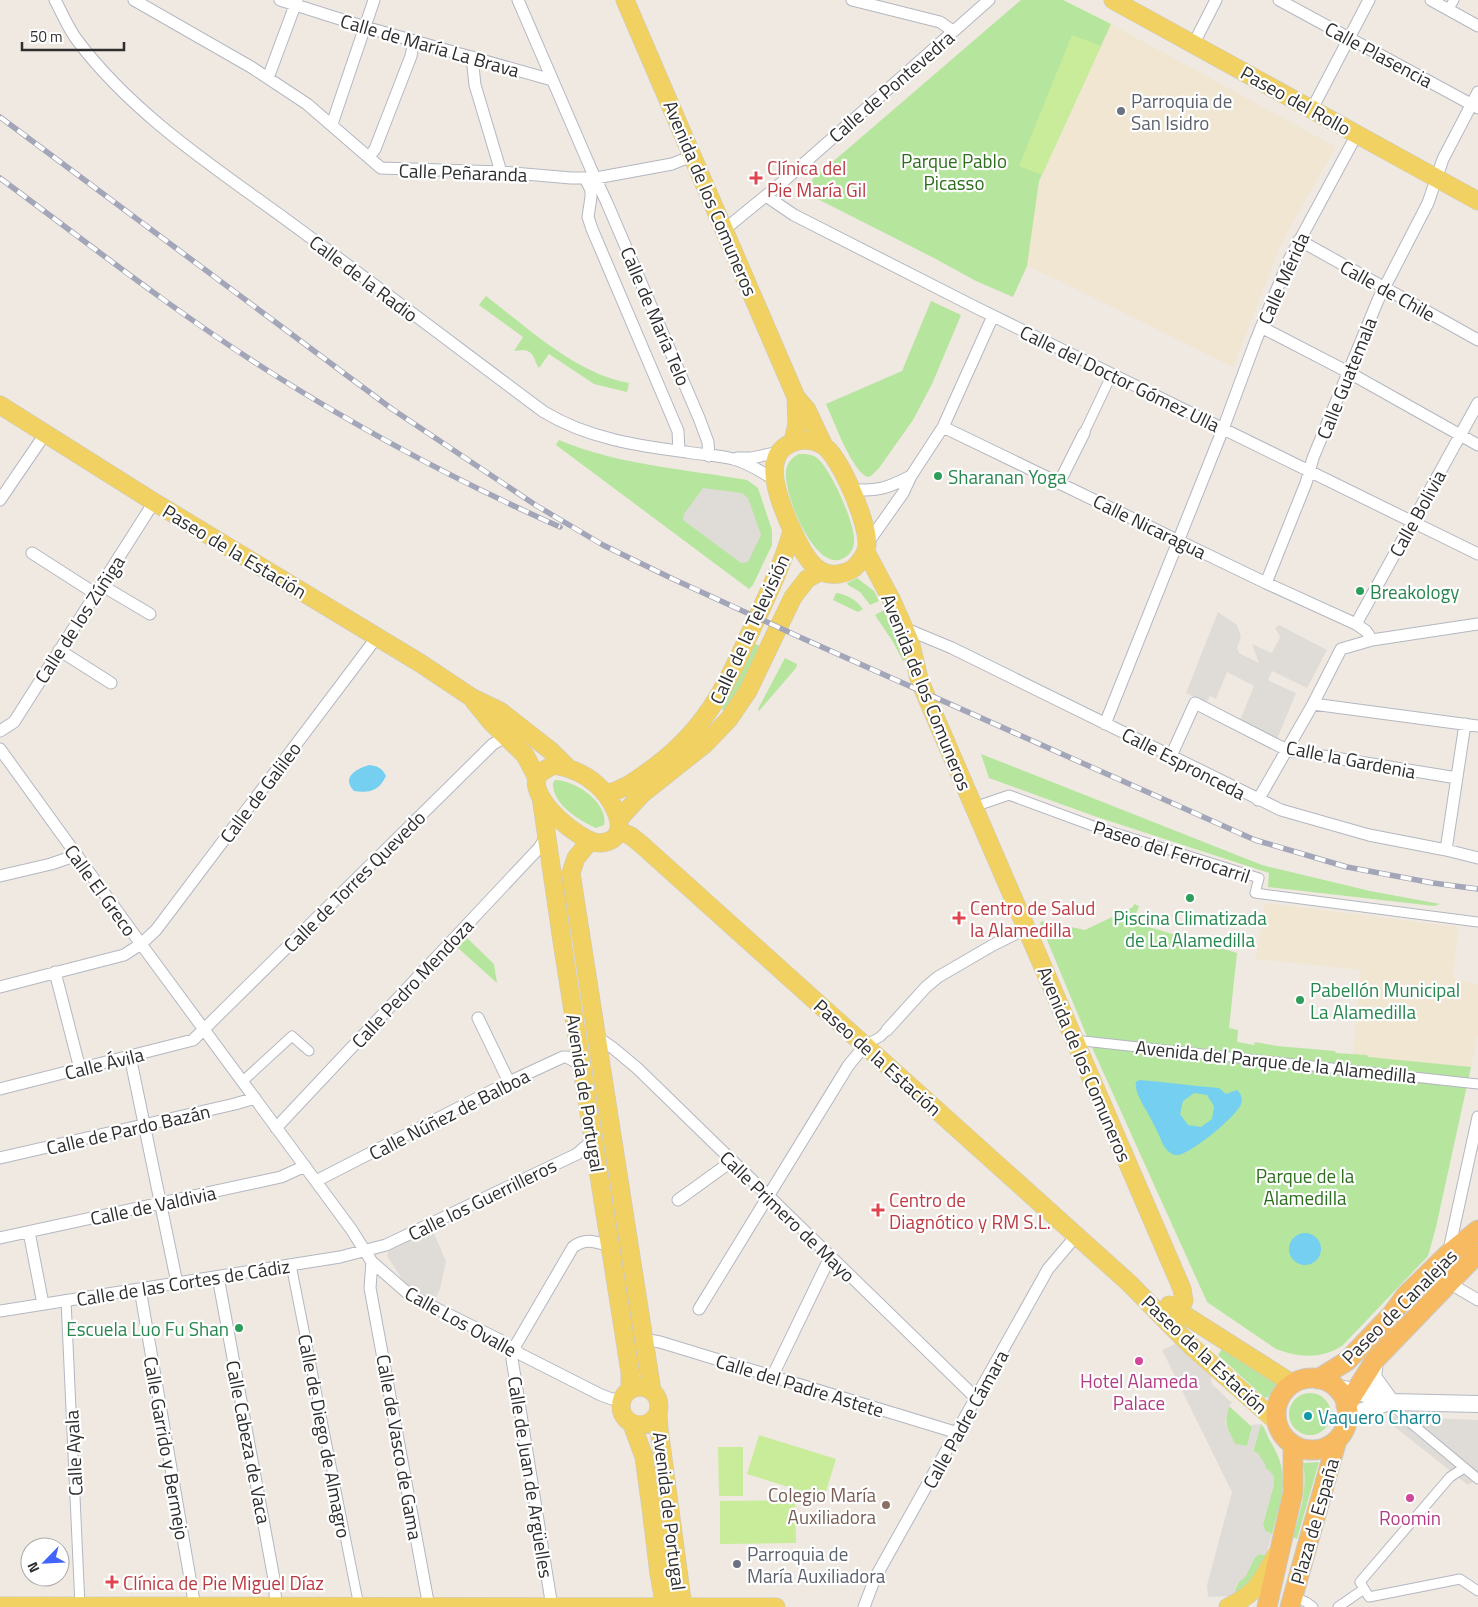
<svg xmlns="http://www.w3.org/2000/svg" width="1478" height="1607" font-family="'Titillium Web',sans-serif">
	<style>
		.education { fill: #f0e6d1 }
		.green { fill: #b6e59e }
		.pitch { fill: #c9ec9a }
		.plaza { fill: #dfdcd8 }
		.water { fill: #75cff0; fill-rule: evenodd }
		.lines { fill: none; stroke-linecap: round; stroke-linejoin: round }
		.pedestrian-casing { stroke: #b4b7c1; stroke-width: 11 }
		.minor-casing { stroke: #b4b7c1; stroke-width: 13 }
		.secondary-casing { stroke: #b4b7c1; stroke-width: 18 }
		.primary-casing { stroke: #c9c9c9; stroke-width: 19 }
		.trunk-casing { stroke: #c9c9c9; stroke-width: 21 }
		.pedestrian { stroke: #fff; stroke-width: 9 }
		.minor { stroke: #fff; stroke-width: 11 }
		.secondary { stroke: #fff; stroke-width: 16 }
		.primary { stroke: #f2d163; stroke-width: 18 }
		.trunk { stroke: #f8ba60; stroke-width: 19 }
		.rail-casing { stroke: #a3a6b8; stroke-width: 5.5 }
		.rail { stroke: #fff; stroke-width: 4; stroke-dasharray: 11; stroke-linecap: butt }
		.worship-dot { fill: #6b7280; stroke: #fff; stroke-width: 2 }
		.health-dot { fill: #e0444e; stroke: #fff; stroke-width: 2 }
		.leisure-dot { fill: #2e9e5b; stroke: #fff; stroke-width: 2 }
		.hotel-dot { fill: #d1479c; stroke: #fff; stroke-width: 2 }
		.culture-dot { fill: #0f9aa8; stroke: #fff; stroke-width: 2 }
		.education-dot { fill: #8d6e63; stroke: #fff; stroke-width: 2 }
		.labels { text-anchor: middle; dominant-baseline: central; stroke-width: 4.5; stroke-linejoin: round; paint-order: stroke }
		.street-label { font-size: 19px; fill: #2e2e2e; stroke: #fff }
		.worship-label { font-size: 19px; fill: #5b616d; stroke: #fff; text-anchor: start }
		.park-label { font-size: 19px; fill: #2c6e1b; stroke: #fff }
		.health-label { font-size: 19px; fill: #be3a42; stroke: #fff; text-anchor: start }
		.leisure-label { font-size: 19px; fill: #27864d; stroke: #fff; text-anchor: start }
		.hotel-label { font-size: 19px; fill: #b23c85; stroke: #fff }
		.culture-label { font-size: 19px; fill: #0d838f; stroke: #fff; text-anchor: start }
		.education-label { font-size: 19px; fill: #785e54; stroke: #fff; text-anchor: end }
	</style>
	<rect width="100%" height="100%" fill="#efe9e1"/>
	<path class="education" d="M1111 24 1336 147 1290 227 1279 249 1233 367 1058 280 1027 266 1039 181Z
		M1265 903 1458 927 1453 979 1478 984V1033L1471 1067 1367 1057V1055L1353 1054 1361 970 1256 959Z"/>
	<path class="green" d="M1021 0H1063L1111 24 1039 181 1027 266 1013 297 976 281 934 258 800 190Z
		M486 296C528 328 576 374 629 383L627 392 594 384 549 354 539 368C534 362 535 350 522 350 520 350 517 351 514 351L523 337 479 305Z
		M931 301 961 315 932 384 913 420 879 468 871 476 867 477C851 469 834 421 826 404L902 371Z
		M559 440C618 465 685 469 747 480L758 488 772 530V545L753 585 749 589 556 445Z
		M799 454C806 454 812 454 817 458 832 471 852 518 854 537 855 547 851 555 842 559 814 571 783 493 786 471 787 463 792 457 799 454Z
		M857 578 874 591 879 601 870 605 860 592 848 585 847 583Z
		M836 593C847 594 856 600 863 609L858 612 833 600Z
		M884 610 906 659 903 661 893 642 875 615Z
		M754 643 763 648 745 683 725 712 722 709 732 691Z
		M785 658 797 664 796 668 759 711 758 709Z
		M981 754 1262 865 1370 891 1440 904 1434 906 1268 887 1269 873 1094 816 989 778Z
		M555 780C575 780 609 803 604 825L596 828C579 820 552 804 553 783Z
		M1134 904 1139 906 1134 919 1143 921 1142 925 1186 938 1184 947 1192 949 1195 940 1237 953 1229 1028 1238 1030 1237 1042 1254 1045 1255 1042 1277 1046 1335 1051 1336 1053 1367 1055 1368 1057 1471 1067 1436 1227 1428 1256 1342 1346C1321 1359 1299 1358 1276 1349L1207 1302 1086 1034 1040 923 1043 921 1085 930 1133 907Z
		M466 937 494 964 497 983 457 947Z
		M1222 1349 1276 1382V1385L1268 1397 1265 1398 1218 1355Z
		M1289 1414a21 21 0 1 1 42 0a21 21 0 1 1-42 0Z
		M1229 1406 1252 1427 1247 1447 1235 1444C1226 1426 1224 1425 1229 1406Z
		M1261 1424C1265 1428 1267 1435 1270 1441 1292 1475 1281 1498 1272 1534L1265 1531 1263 1524 1274 1484V1477L1265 1468 1253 1452Z
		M1319 1462 1297 1539 1293 1537C1300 1512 1308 1489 1303 1463Z
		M1260 1554 1266 1555 1261 1572 1234 1596C1235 1585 1250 1558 1260 1554Z"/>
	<path class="pitch" d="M1072 35 1101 46 1042 175 1019 166Z
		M759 1435 836 1459 824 1498 747 1474Z
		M718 1447H743V1496H719Z
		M795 1500 796 1543 720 1544V1501Z"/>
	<path class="plaza" d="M703 488 742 493 748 498 761 535 748 562 741 563 683 520 684 514Z
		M1218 612 1237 625 1241 637 1237 648 1239 653 1259 663 1252 644 1272 653 1280 637 1275 628 1279 625 1327 650 1307 688 1272 671 1268 680 1296 693 1277 739 1240 720 1254 686 1227 672 1216 699 1210 696 1206 703 1186 693Z
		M431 1227 446 1261 440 1289 433 1304 417 1296 406 1285 387 1256 389 1249Z
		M1175 1344 1211 1376 1212 1384 1232 1403 1229 1406 1225 1423 1235 1444 1247 1446 1252 1427 1251 1425 1261 1424 1253 1451 1258 1453 1266 1466 1265 1468 1270 1471 1274 1477V1484L1263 1524 1265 1531 1272 1534 1266 1555 1260 1554 1255 1557 1246 1576 1236 1585 1234 1596 1208 1597 1207 1585 1232 1492 1162 1350Z
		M1388 1416 1478 1420V1479L1468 1485 1391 1424Z"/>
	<path class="water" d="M369 765C378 766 382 768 386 776 379 791 370 793 354 791 341 777 356 769 369 765Z
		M1139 1080C1166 1082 1192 1086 1219 1088L1226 1094 1237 1090C1241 1094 1243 1098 1241 1104 1237 1116 1187 1158 1175 1155 1163 1151 1162 1140 1157 1131 1155 1126 1152 1122 1150 1117 1145 1108 1134 1092 1136 1082ZM1194 1093 1207 1095 1214 1106 1212 1119 1201 1127 1188 1125 1180 1114 1183 1101Z
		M1289 1249a16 16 0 1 1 32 0a16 16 0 1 1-32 0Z"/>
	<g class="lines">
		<g class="pedestrian-casing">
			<path id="pedestrian" d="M1448 10 1454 0
				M1084 433 1112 374
				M974 807 1009 795 1093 826 1259 878 1255 893 1478 922
				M1074 1040 1478 1084
				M865 1045 880 1037 887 1030
				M243 1081 292 1036 309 1051
				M291 1265 359 1606
				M66 1300 80 1606
				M1391 1402 1405 1418 1478 1479
				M1464 1468 1450 1477 1360 1582 1369 1597 1460 1579 1478 1591
				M1293 1596 1306 1602 1313 1607
				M1338 1607 1364 1589"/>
		</g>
		<g class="minor-casing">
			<path id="minor" d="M55 0C62 13 68 28 77 40 138 121 227 175 307 235 386 293 465 353 544 412 587 438 638 446 687 452 702 455 718 455 733 459 747 462 761 472 774 479
				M134 0 251 67 307 104 381 168 501 172 571 178H596L672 164 692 156
				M280 0 365 27 552 80
				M518 0 591 169 607 203 699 418 708 442 709 456
				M852 0 940 22 953 31
				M1279 0 1478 108
				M1431 0 1478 26
				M1194 43 1216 0
				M472 57 475 85 501 172
				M268 78 297 0
				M1312 109 1369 0
				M332 124 374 0
				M369 157 375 149 411 56 414 41
				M585 178 591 190V197L588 217 592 229 678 431 679 451
				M766 196 794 215 975 307 1478 554
				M724 230 785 180 989 0
				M1299 240 1478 340
				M1261 327 1348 372 1478 445
				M943 427 1266 583 1356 624 1366 631 1372 640 1478 624
				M737 458H751L780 452
				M1059 483 1084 433
				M850 489C877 492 888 488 911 476
				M0 500 45 434
				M867 544 903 493 911 476 943 427 993 316
				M32 553 96 594
				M1266 583 1306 483 1313 458 1378 300 1428 203 1443 159 1478 92
				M101 585 150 614
				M1356 624 1478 403
				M904 628 952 648 1281 810 1369 835 1446 850 1478 858
				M59 650 111 683
				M1313 704 1478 726
				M1105 724 1223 429 1256 340 1289 260 1357 134
				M0 731 14 722 154 502
				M0 749 141 944 351 1229 372 1262 411 1296 500 1340 522 1355 601 1395 612 1399H622
				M1171 756 1195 703 1287 750 1457 778
				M1258 800 1313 704 1341 649 1372 640
				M1446 850 1465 724
				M0 876 51 864 77 855
				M55 972 80 1069
				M0 987 124 955 141 944 156 930 377 637
				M478 1018 509 1082
				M887 1030 926 987 938 977 993 945 1027 928
				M596 1036 613 1048 637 1068 977 1399
				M130 1056 177 1283
				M0 1089 193 1040 493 744 507 736
				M276 1128 539 848 546 837
				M0 1158 235 1104 255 1098
				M316 1181 509 1082 563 1057H567L582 1066
				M678 1200 732 1161
				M29 1232 43 1304
				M0 1238 281 1177 305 1166
				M372 1262 370 1288 429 1607
				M218 1277 274 1579 276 1606
				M1449 1283 1478 1300
				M140 1289 195 1607
				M1440 1291 1478 1117
				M699 1309 848 1066 865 1045
				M0 1311 340 1257 386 1245 577 1154 593 1140
				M643 1339 660 1342 958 1433
				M772 1377 830 1257
				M552 1607 512 1359 514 1348 573 1247C586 1237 596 1242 610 1246
				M864 1607 875 1578 1048 1269 1076 1236"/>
		</g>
		<g class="secondary-casing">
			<path id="secondary" d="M1375 1360 1373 1377 1391 1402
				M1336 1388 1356 1391 1391 1402 1478 1404
				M1347 1416 1390 1402"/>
		</g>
		<g class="primary-casing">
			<path id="primary" d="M625 0 796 397 807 410 824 446
				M1113 0 1478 201
				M0 405 154 502 420 663 471 697 500 711 551 751 567 767
				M802 440C809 440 817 441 824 446 841 458 869 525 867 546 866 555 860 562 854 568 846 574 831 577 821 571 806 563 795 536 788 521 777 494 758 447 802 440Z
				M793 441 797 424 796 397
				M866 552 892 601 904 628 911 645 919 679 929 703 1182 1289 1184 1301 1179 1310
				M474 701 491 722 525 755 537 778
				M555 765C570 768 585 774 596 784 608 794 630 826 613 839 608 842 604 843 599 843 579 841 530 800 537 778 540 771 548 768 555 765Z
				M606 794C623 790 635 781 649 771 708 729 726 685 755 622 769 592 783 563 792 531
				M541 797 563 948 630 1372V1390
				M619 819 642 794 705 744 729 719 748 691 793 597 807 579 821 571
				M619 831 631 836 642 845 1129 1283 1191 1346 1276 1421
				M590 841 576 858 571 873 652 1391
				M1169 1305 1293 1384
				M621 1406a19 19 0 1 1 38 0a19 19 0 1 1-38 0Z
				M658 1414 659 1429 683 1607
				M632 1424 644 1457 651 1508 659 1574 665 1607
				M0 1606 776 1607
				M1228 1607C1257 1593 1261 1582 1276 1555"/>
		</g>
		<g class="trunk-casing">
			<path id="trunk" d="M1276 1414a36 36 0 1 1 72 0a36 36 0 1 1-72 0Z
				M1318 1379 1347 1361 1392 1314 1406 1295 1447 1255 1478 1230
				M1346 1406 1375 1360 1478 1253
				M1267 1607 1293 1492V1445
				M1290 1607 1337 1440"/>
		</g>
		<use href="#pedestrian" class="pedestrian"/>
		<use href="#minor" class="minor"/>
		<use href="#secondary" class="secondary"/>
		<use href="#primary" class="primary"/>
		<use href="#trunk" class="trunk"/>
		<g class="rail-casing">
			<path id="rail" d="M0 117 392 409 537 506 603 545 673 579 804 639 1255 840 1347 867 1433 883 1478 889
				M0 178C90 245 178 314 273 374 365 432 461 483 560 527"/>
		</g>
		<use href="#rail" class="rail"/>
	</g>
	<g class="worship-dot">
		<circle cx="1121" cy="111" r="5"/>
		<circle cx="737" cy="1564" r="5"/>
	</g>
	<g class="health-dot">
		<path d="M753.5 170.5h5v5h5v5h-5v5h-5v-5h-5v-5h5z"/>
		<path d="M956.5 910.5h5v5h5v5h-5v5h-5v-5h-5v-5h5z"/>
		<path d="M875.5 1202.5h5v5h5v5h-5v5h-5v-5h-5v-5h5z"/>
		<path d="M109.5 1574.5h5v5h5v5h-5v5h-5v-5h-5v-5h5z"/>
	</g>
	<g class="leisure-dot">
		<circle cx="938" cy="476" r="5"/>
		<circle cx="1360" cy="591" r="5"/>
		<circle cx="1190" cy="898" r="5"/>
		<circle cx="1300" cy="1000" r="5"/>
		<circle cx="239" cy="1328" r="5"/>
	</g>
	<g class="hotel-dot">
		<circle cx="1139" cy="1361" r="5"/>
		<circle cx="1410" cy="1498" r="5"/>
	</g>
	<circle class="culture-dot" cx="1308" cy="1416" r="5"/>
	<circle class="education-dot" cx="886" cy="1505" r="5"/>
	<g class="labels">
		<g class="street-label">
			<text transform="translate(430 45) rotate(16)">Calle de María La Brava</text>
			<text transform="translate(1379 54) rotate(28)">Calle Plasencia</text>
			<text transform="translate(891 86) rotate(-41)">Calle de Pontevedra</text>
			<text transform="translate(1296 100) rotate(29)">Paseo del Rollo</text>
			<text transform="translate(463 172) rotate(2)">Calle Peñaranda</text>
			<text transform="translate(711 198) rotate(67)">Avenida de los Comuneros</text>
			<text transform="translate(364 278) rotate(37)">Calle de la Radio</text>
			<text transform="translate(1283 278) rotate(-66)">Calle Mérida</text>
			<text transform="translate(1388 290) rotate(29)">Calle de Chile</text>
			<text transform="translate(656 316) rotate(67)">Calle de María Telo</text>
			<text transform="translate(1120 378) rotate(26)">Calle del Doctor Gómez Ulla</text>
			<text transform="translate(1346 378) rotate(-68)">Calle Guatemala</text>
			<text transform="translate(1417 513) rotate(-61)">Calle Bolivia</text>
			<text transform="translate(1150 526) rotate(26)">Calle Nicaragua</text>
			<text transform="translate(235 551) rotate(31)">Paseo de la Estación</text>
			<text transform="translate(79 619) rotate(-57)">Calle de los Zúñiga</text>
			<text transform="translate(749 629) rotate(-65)">Calle de la Televisión</text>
			<text transform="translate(927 692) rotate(68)">Avenida de los Comuneros</text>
			<text transform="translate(1351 759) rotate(11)">Calle la Gardenia</text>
			<text transform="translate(1184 763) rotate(27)">Calle Espronceda</text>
			<text transform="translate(260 792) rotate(-53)">Calle de Galileo</text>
			<text transform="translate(1172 851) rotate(18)">Paseo del Ferrocarril</text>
			<text transform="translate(354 881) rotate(-45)">Calle de Torres Quevedo</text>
			<text transform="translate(101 890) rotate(54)">Calle El Greco</text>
			<text transform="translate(412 983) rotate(-47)">Calle Pedro Mendoza</text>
			<text transform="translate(878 1057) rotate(42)">Paseo de la Estación</text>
			<text transform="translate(1276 1061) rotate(6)">Avenida del Parque de la Alamedilla</text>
			<text transform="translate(104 1063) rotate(-14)">Calle Ávila</text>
			<text transform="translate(1085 1064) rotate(67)">Avenida de los Comuneros</text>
			<text transform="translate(586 1093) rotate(81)">Avenida de Portugal</text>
			<text transform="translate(449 1114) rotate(-27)">Calle Núñez de Balboa</text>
			<text transform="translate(128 1129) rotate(-13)">Calle de Pardo Bazán</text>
			<text transform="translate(482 1199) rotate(-26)">Calle los Guerrilleros</text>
			<text transform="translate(153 1205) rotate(-12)">Calle de Valdivia</text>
			<text transform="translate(788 1216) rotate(44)">Calle Primero de Mayo</text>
			<text transform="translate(183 1282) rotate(-9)">Calle de las Cortes de Cádiz</text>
			<text transform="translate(1399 1306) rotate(-45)">Paseo de Canalejas</text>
			<text transform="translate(461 1321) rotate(29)">Calle Los Ovalle</text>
			<text transform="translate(1205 1354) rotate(43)">Paseo de la Estación</text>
			<text transform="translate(800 1385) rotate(17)">Calle del Padre Astete</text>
			<text transform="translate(965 1419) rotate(-61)">Calle Padre Cámara</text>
			<text transform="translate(325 1436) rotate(79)">Calle de Diego de Almagro</text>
			<text transform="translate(249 1442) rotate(79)">Calle Cabeza de Vaca</text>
			<text transform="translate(400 1447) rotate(80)">Calle de Vasco de Gama</text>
			<text transform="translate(167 1448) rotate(80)">Calle Garrido y Bermejo</text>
			<text transform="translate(73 1453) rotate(-93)">Calle Ayala</text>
			<text transform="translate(531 1477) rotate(81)">Calle de Juan de Argüelles</text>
			<text transform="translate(670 1511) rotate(83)">Avenida de Portugal</text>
			<text transform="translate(1314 1521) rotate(-74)">Plaza de España</text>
		</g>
		<g class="worship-label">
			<text x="1131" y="100">Parroquia de<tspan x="1131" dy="22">San Isidro</tspan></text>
			<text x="747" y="1553">Parroquia de<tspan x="747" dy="22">María Auxiliadora</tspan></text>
		</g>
		<g class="park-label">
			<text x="954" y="160">Parque Pablo<tspan x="954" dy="22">Picasso</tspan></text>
			<text x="1305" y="1175">Parque de la<tspan x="1305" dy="22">Alamedilla</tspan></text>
		</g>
		<g class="health-label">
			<text x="767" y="167">Clínica del<tspan x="767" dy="22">Pie María Gil</tspan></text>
			<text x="970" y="907">Centro de Salud<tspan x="970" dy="22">la Alamedilla</tspan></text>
			<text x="889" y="1199">Centro de<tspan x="889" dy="22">Diagnótico y RM S.L.</tspan></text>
			<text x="123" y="1582">Clínica de Pie Miguel Díaz</text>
		</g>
		<g class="leisure-label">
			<text x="948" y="476">Sharanan Yoga</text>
			<text x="1370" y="591">Breakology</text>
			<text x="1190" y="917" text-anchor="middle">Piscina Climatizada<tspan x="1190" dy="22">de La Alamedilla</tspan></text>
			<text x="1310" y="989">Pabellón Municipal<tspan x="1310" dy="22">La Alamedilla</tspan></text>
			<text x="229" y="1328" text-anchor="end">Escuela Luo Fu Shan</text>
		</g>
		<g class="hotel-label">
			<text x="1139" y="1380">Hotel Alameda<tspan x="1139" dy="22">Palace</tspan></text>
			<text x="1410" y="1517">Roomin</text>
		</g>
		<g class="culture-label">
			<text x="1318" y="1416">Vaquero Charro</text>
		</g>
		<g class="education-label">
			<text x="876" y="1494">Colegio María<tspan x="876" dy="22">Auxiliadora</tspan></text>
		</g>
	</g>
	<g transform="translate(45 1562) rotate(246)"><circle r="24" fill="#ffffff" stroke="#ababab"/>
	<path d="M0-4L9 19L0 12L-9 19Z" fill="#4264fb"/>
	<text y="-8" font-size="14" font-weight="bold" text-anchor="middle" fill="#2e2e2e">N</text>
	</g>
	<path d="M22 42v8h102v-8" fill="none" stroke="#2e2e2e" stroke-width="2.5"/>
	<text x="30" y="42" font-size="15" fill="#2e2e2e" stroke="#ffffff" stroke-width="4" paint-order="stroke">50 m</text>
</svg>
